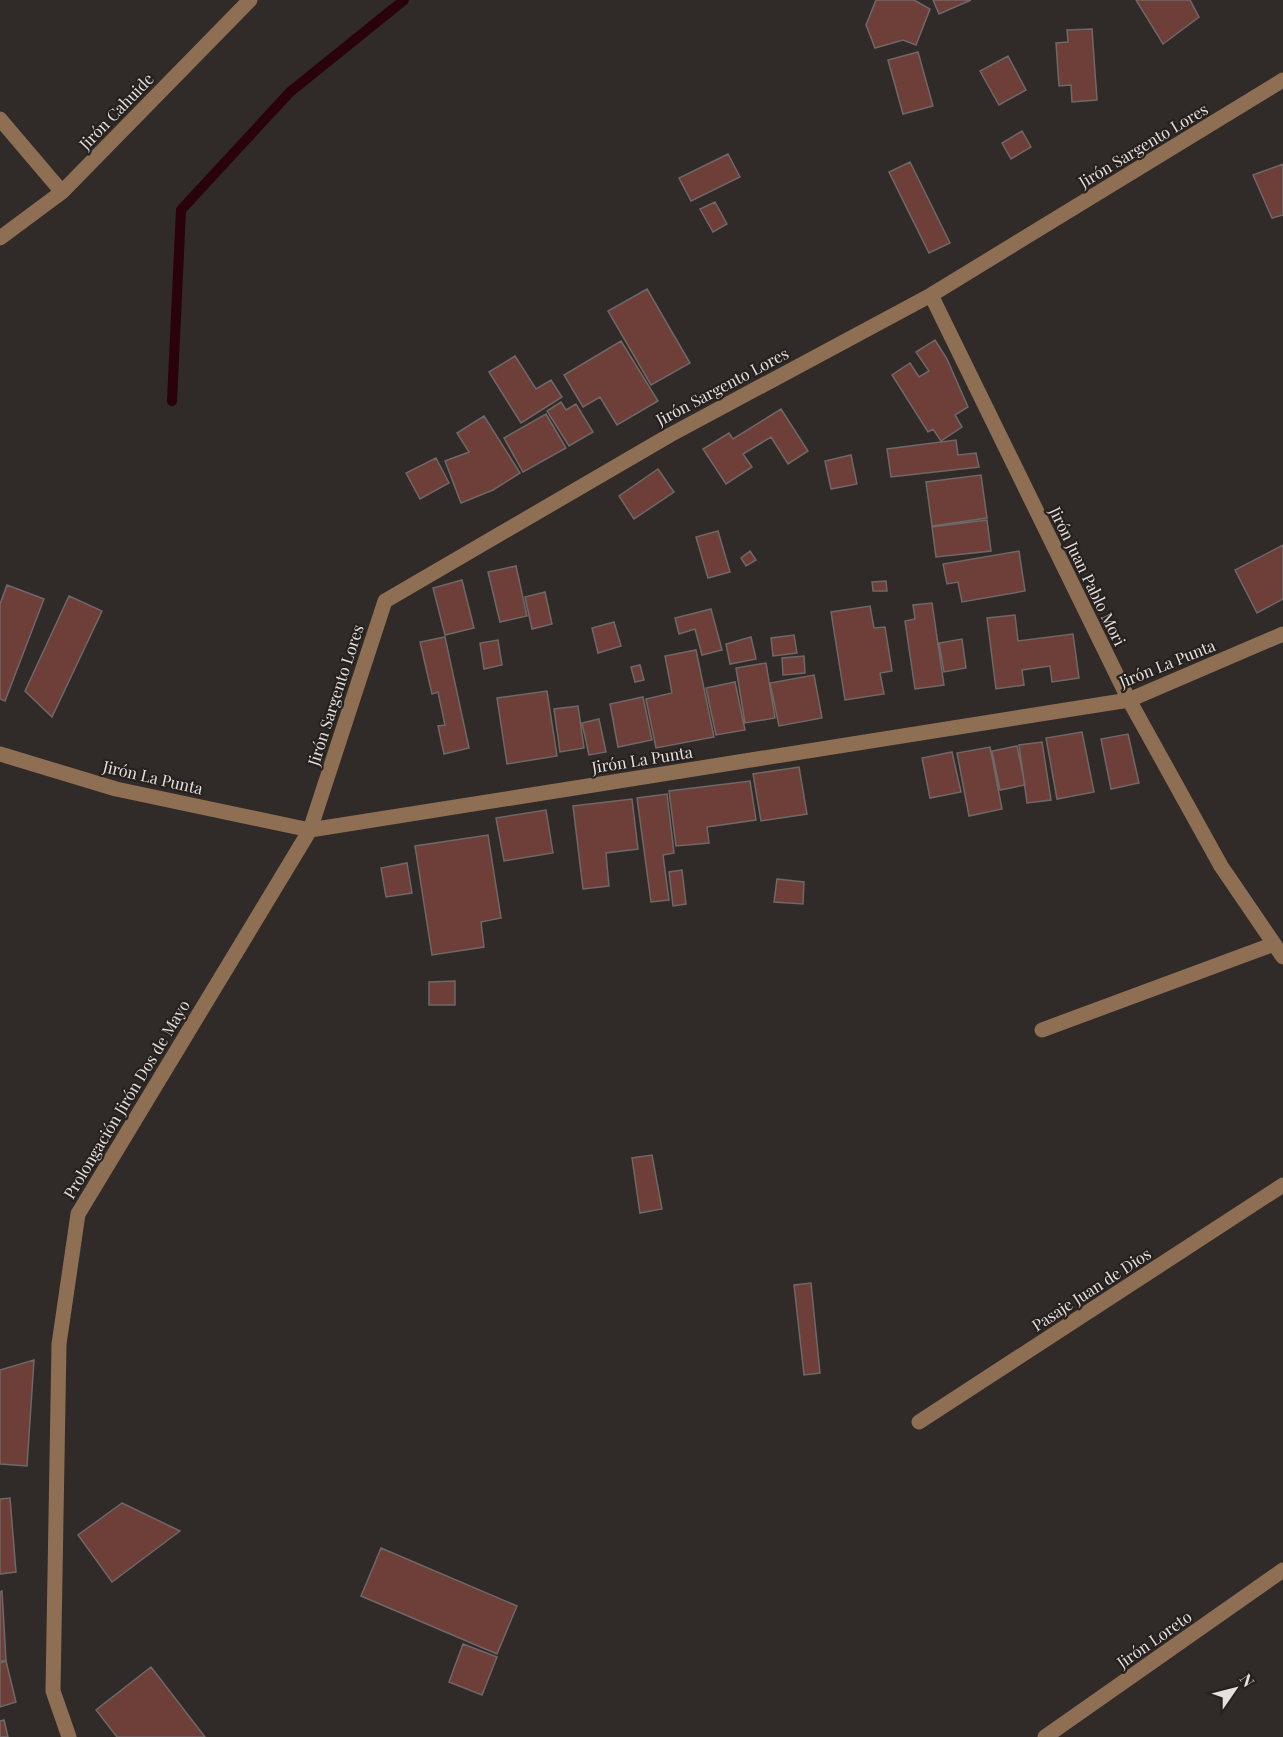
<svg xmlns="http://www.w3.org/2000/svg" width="1283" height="1737" font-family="'Playfair Display',serif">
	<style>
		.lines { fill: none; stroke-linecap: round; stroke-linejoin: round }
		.stream { stroke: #29020c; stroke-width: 10 }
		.building { fill: #6e3e39; stroke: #6f6867; stroke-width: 1.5 }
		.minor { stroke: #8f6f53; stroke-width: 15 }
		.labels { text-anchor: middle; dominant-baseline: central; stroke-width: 4.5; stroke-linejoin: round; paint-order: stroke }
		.street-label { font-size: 16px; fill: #e4e0de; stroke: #26211e }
	</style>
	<rect width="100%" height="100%" fill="#302a28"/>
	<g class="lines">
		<path class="stream" d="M172 401 181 210 290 92 404 0"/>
	</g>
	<path class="building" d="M876 0H914L930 9 916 45 903 40 875 48 866 25Z
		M933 0H971L939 14Z
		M1136 0H1190L1199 17 1163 44Z
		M1092 29 1097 100 1072 102 1071 85 1059 86 1056 43 1068 42 1067 30Z
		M918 52 933 106 903 114 888 60Z
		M1008 56 1026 90 999 105 980 71Z
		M1022 131 1031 147 1011 159 1002 143Z
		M728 154 740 177 691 201 679 178Z
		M910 162 950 243 929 253 889 172Z
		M1283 164V215L1272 218 1253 175Z
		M715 202 727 224 713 232 700 209Z
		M647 289 690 363 651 385 608 311Z
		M935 340 947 359 968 407 955 415 962 427 941 441 933 429 928 432 892 375 910 363 919 377 929 371 916 352Z
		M621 341 658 401 617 425 600 397 583 407 564 375Z
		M515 356 536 389 551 380 562 397 521 423 489 372Z
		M561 402 566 410 576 404 593 432 569 446 547 411Z
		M781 409 808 451 788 464 771 437 743 454 752 467 726 484 703 449 729 433 733 439Z
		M546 414 566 448 523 472 504 438Z
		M484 416 520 473 493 490 461 503 445 461 469 452 457 433Z
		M956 440 958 455 976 453 979 467 891 477 887 449Z
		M851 455 857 484 831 489 825 461Z
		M436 458 449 483 420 499 406 473Z
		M658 469 674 492 634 519 619 496Z
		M981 475 987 518 932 526 926 482Z
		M987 520 991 551 936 557 932 527Z
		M718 531 730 572 708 578 696 537Z
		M1283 545V599L1257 613 1235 570Z
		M750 551 756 560 746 566 741 558Z
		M1019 551 1025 591 962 602 958 582 947 584 943 564Z
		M516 566 527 616 500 622 488 572Z
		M462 580 474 628 445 635 433 588Z
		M886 581 887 591H873L872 582Z
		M7 585 44 599 5 701 0 699V604Z
		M545 592 552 624 532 629 525 597Z
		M69 596 102 611 52 717 25 691Z
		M932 603 944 685 915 689 905 621 915 619 913 605Z
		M870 606 874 628 885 627 892 671 880 673 884 694 845 700 831 612Z
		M711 609 722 650 702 655 695 629 679 634 675 618Z
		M1015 615 1018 641 1073 634 1079 678 1052 682 1050 666 1022 670 1024 685 996 689 987 618Z
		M614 622 621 646 598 653 592 628Z
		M794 635 797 653 773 656 771 638Z
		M445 637 469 748 444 754 438 726 445 725 438 692 432 694 420 642Z
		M751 637 756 659 730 664 726 644Z
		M962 639 966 668 944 672 939 643Z
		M498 640 502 665 484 669 480 643Z
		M696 650 714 737 656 748 646 699 672 693 665 656Z
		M804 656 805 673 783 675 782 658Z
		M766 663 775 718 745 723 736 668Z
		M640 665 644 680 635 682 631 667Z
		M814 675 822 718 779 726 770 683Z
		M735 682 745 730 716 735 706 688Z
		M547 691 557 756 507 764 497 698Z
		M643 697 652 740 618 747 610 704Z
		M578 706 584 748 560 752 554 709Z
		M599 719 606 752 589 755 582 723Z
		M1082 732 1094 792 1057 799 1046 738Z
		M1128 734 1139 783 1111 789 1101 739Z
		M1042 742 1051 800 1027 803 1019 745Z
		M1017 746 1025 785 1000 790 992 751Z
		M990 747 1002 809 969 816 957 753Z
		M952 752 961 792 930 798 922 758Z
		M799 767 807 814 761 821 753 774Z
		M750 781 756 820 707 827 709 843 676 846 669 791Z
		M667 794 674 853 663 855 669 900 651 902 637 798Z
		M632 799 638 849 606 853 609 886 583 889 573 806Z
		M546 810 553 853 504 861 496 818Z
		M488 835 501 918 481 922 484 947 432 955 415 846Z
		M407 863 412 893 386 897 381 868Z
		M682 870 686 904 673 906 669 872Z
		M777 879 804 882 803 904 774 902Z
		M455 981V1005H429V982Z
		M652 1155 662 1209 640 1213 632 1158Z
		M811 1283 820 1373 804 1375 794 1285Z
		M34 1360 27 1466 0 1464V1370Z
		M10 1498 16 1572 0 1574V1499Z
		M122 1503 180 1531 112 1582 78 1535Z
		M381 1548 517 1606 497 1654 361 1596Z
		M2 1591 6 1661H0V1592Z
		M463 1644 497 1657 482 1695 449 1682Z
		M6 1661 16 1702 0 1707V1663Z
		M151 1667 205 1737H117L96 1710Z
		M4 1720 8 1737H0V1721Z"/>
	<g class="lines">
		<path class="minor" d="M0 119 62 192
			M0 238 62 192 250 0
			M931 295 1129 700 1221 866 1283 957
			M0 754 116 789 310 830 1129 700 1283 634
			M1042 1030 1274 944
			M919 1422 1283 1185
			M69 1737 53 1691 59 1344 78 1214 310 830 385 601 670 435 931 295 1283 80
			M1045 1737 1283 1570"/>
	</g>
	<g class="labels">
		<g class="street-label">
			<text transform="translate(116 111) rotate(-46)">Jirón Cahuide</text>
			<text transform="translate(1143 145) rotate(-31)">Jirón Sargento Lores</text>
			<text transform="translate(722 386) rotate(-28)">Jirón Sargento Lores</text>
			<text transform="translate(1088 576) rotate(64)">Jirón Juan Pablo Mori</text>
			<text transform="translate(1167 663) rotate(-22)">Jirón La Punta</text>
			<text transform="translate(335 695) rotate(-72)">Jirón Sargento Lores</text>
			<text transform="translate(642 759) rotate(-9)">Jirón La Punta</text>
			<text transform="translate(153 777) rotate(13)">Jirón La Punta</text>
			<text transform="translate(126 1099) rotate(-59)">Prolongación Jirón Dos de Mayo</text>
			<text transform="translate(1091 1289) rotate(-33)">Pasaje Juan de Dios</text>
			<text transform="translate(1154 1639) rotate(-35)">Jirón Loreto</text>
		</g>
	</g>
	<g transform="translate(1235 1689) rotate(55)" stroke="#26211e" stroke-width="4.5" paint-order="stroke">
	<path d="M0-4.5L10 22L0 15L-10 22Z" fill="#e4e0de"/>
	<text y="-9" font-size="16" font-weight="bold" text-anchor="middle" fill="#e4e0de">N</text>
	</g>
</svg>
